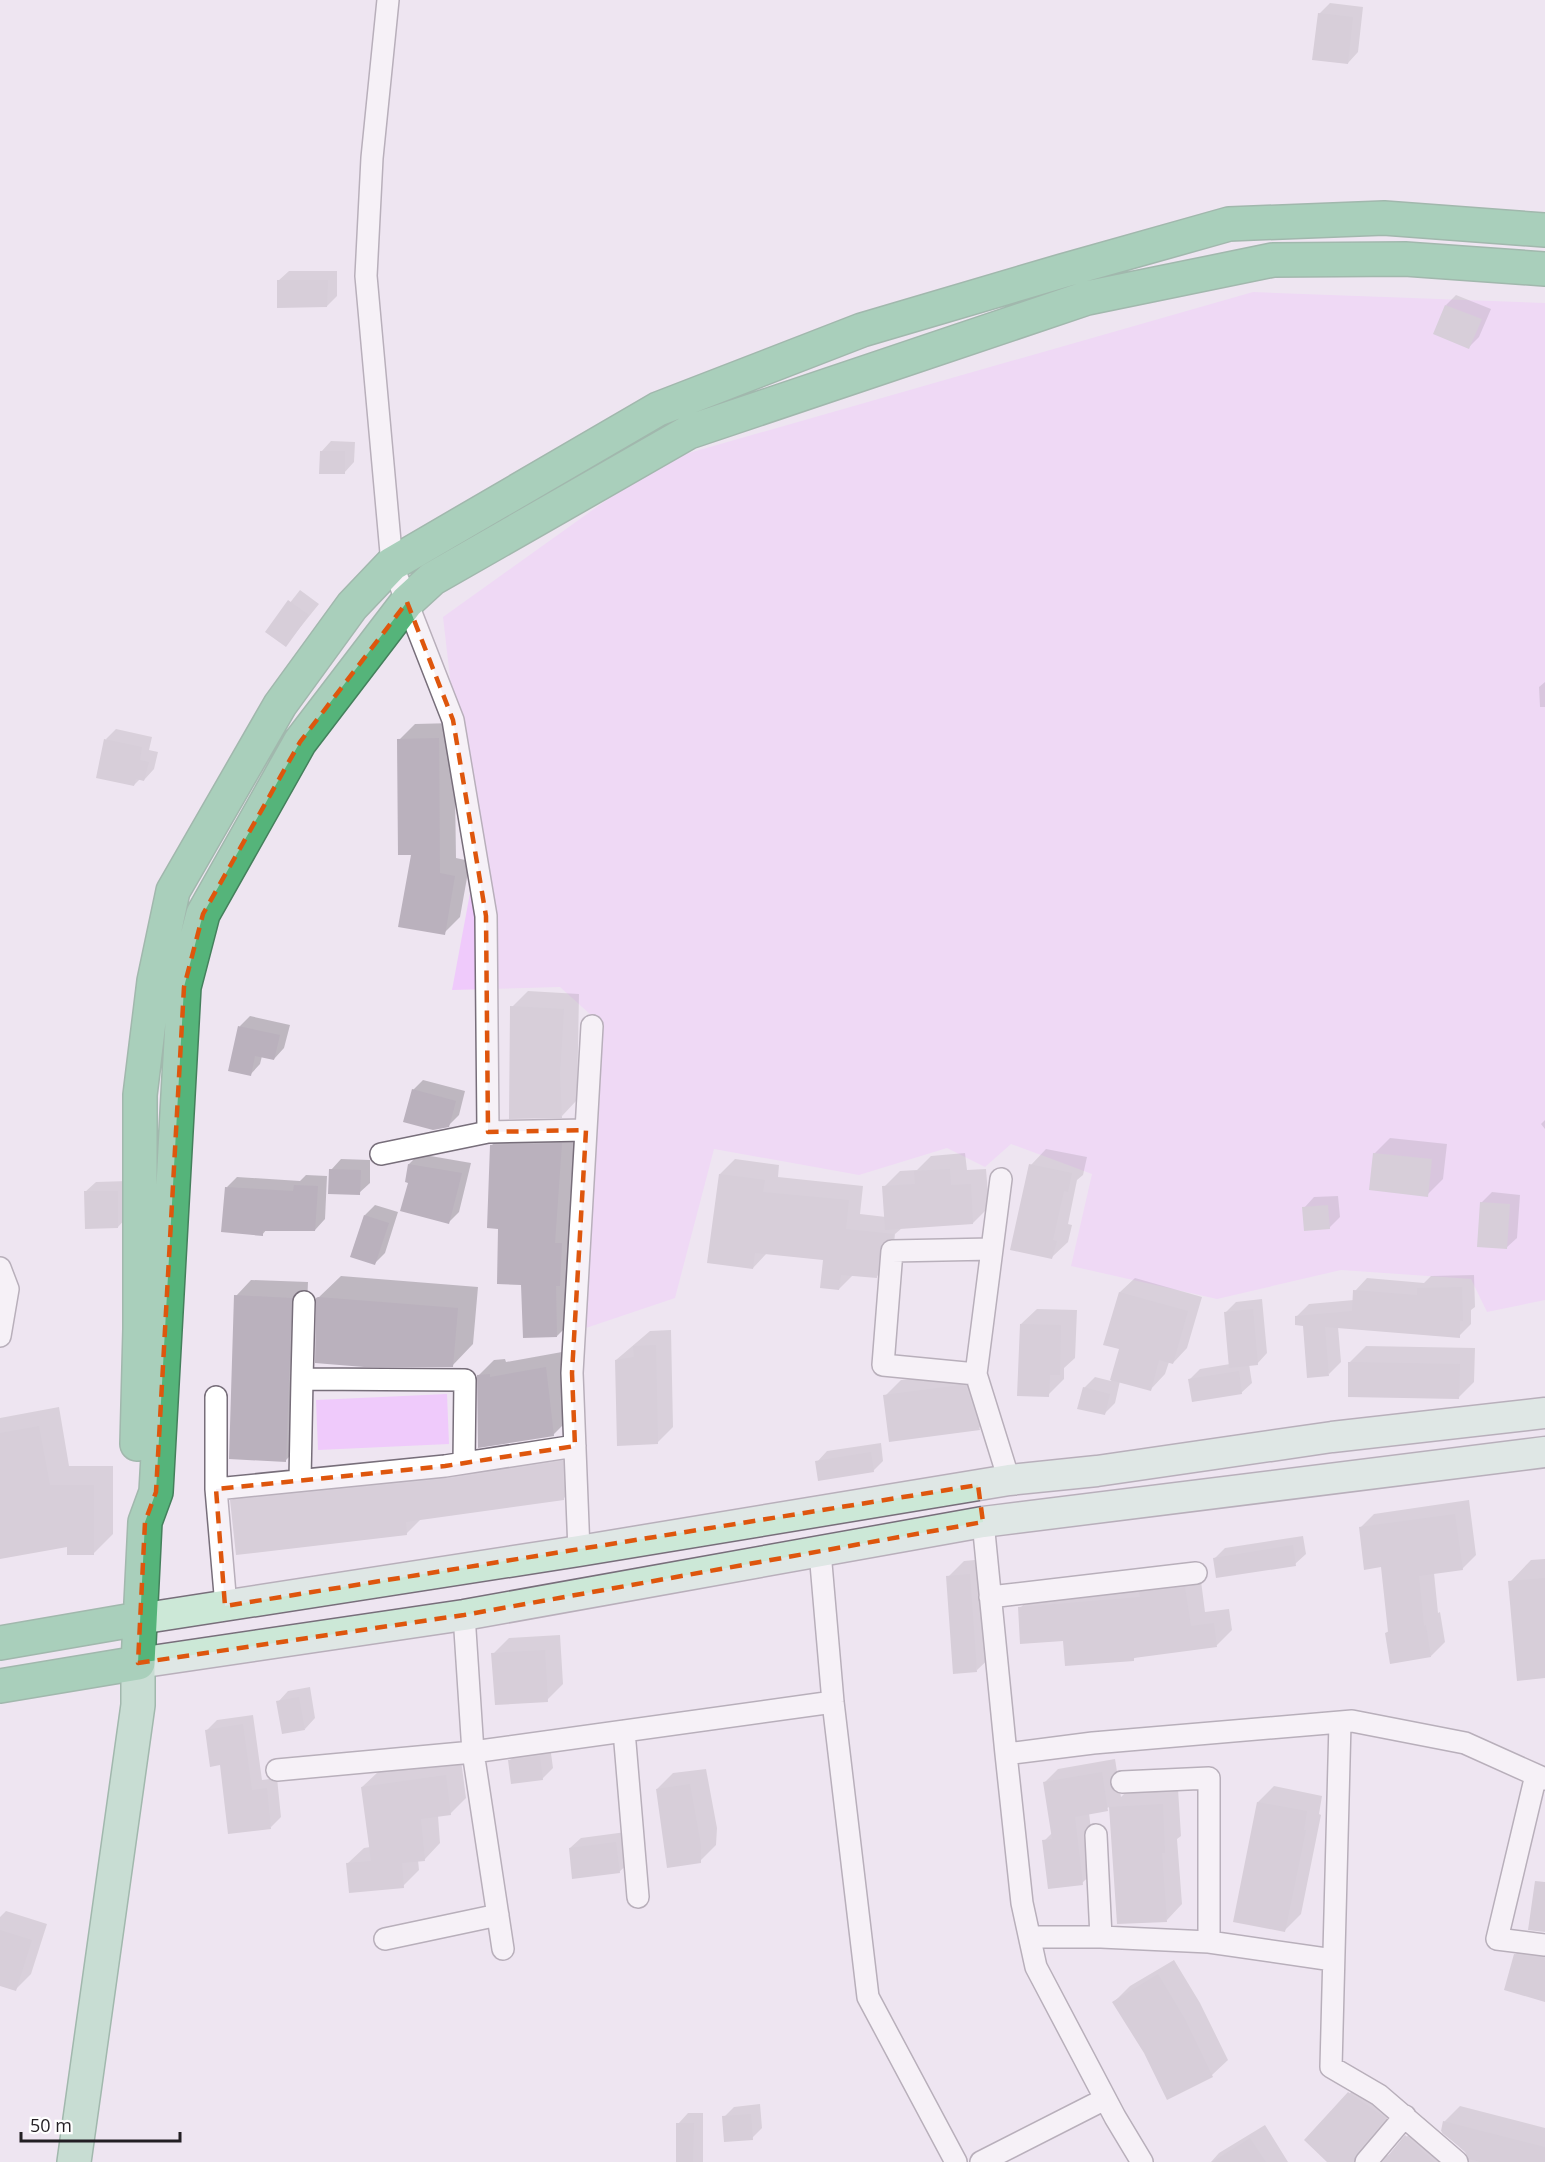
<svg xmlns="http://www.w3.org/2000/svg" width="1545" height="2162" font-family="'Open Sans',sans-serif">
	<style>
		.green { fill: #efcafb }
		.shadow { fill: #0003 }
		.building { fill: #bab1bd }
		.lines { fill: none; stroke-linecap: round; stroke-linejoin: round }
		.street-casing { stroke: #776e7a; stroke-width: 24 }
		.secondary-casing { stroke: #776e7a; stroke-width: 33 }
		.primary-casing { stroke: #44805c; stroke-width: 36 }
		.highway-casing { stroke: #44805c; stroke-width: 36 }
		.street { stroke: #fff; stroke-width: 21 }
		.secondary { stroke: #cce8d7; stroke-width: 30 }
		.primary { stroke: #99d2af; stroke-width: 33 }
		.highway { stroke: #55b47a; stroke-width: 33 }
		.marked { fill: none; stroke: #de560d; stroke-width: 4.5; stroke-dasharray: 12 8; stroke-linejoin: round }
	</style>
	<rect width="100%" height="100%" fill="#eee5f1"/>
	<path class="green" d="M1253 292 1545 303V1300L1487 1312 1471 1279 1341 1270 1217 1299 1071 1266 1092 1174 1011 1144 985 1167 947 1148 859 1175 714 1149 675 1298 580 1330 592 1016 560 987 452 990 473 877 443 617 661 461Z
		M447 1394 449 1444 318 1450 316 1400Z"/>
	<path class="shadow" d="M1330 3 1363 7 1358 52 1348 63 1319 14Z
		M289 271H337V296L327 306 278 281Z
		M1456 295 1491 309 1479 337 1469 347 1446 305Z
		M331 441 355 442 354 462 344 473 321 452Z
		M300 590 319 604 286 645 267 632Z
		M1545 682V707H1540L1539 687Z
		M454 723 456 858 470 861 460 917 444 933 413 854 399 740 415 724Z
		M116 729 152 737 149 750 158 752 154 769 144 780 140 779 134 785 106 739Z
		M528 991 579 994 577 1100 562 1116 512 1007Z
		M250 1016 290 1025 284 1048 274 1059 262 1056 260 1064 250 1075 240 1026Z
		M423 1080 465 1091 459 1115 448 1126 413 1090Z
		M1545 1120V1129L1541 1124Z
		M576 1129 572 1321 557 1336 500 1227 492 1145 507 1130Z
		M1390 1138 1447 1144 1443 1179 1427 1195 1374 1154Z
		M1046 1149 1087 1157 1083 1175 1077 1180 1068 1224 1072 1225 1068 1242 1052 1257 1031 1165Z
		M965 1153 967 1170 986 1169 989 1207 973 1223 902 1228 895 1234 892 1262 876 1277 853 1275 839 1289 825 1258 767 1253 753 1268 720 1174 735 1159 779 1165 778 1177 863 1186 860 1214 886 1217 884 1187 900 1171 917 1170 931 1156Z
		M419 1154 471 1163 459 1212 448 1223 410 1181 409 1164Z
		M341 1159 370 1160V1183L359 1193 331 1170Z
		M306 1175 327 1176 325 1219 315 1230 267 1229 262 1235 227 1187 237 1177 300 1181Z
		M128 1181V1216L118 1227 85 1192 96 1182Z
		M1492 1192 1520 1195 1517 1238 1506 1248 1481 1203Z
		M1338 1196 1340 1217 1329 1228 1304 1208 1314 1197Z
		M375 1205 398 1212 385 1253 375 1263 365 1215Z
		M1474 1275 1475 1307 1471 1310V1324L1459 1336 1338 1327 1341 1362 1329 1374 1304 1324 1297 1316 1309 1304 1354 1300 1355 1291 1367 1278 1424 1283 1431 1276Z
		M341 1276 478 1287 473 1344 452 1366 317 1299Z
		M1135 1278 1202 1297 1187 1348 1173 1363 1169 1362 1165 1374 1151 1389 1120 1381 1115 1403 1104 1414 1084 1388 1095 1377 1111 1381 1121 1348 1120 1292Z
		M251 1280 308 1282 301 1445 285 1461 236 1296Z
		M1262 1299 1267 1353 1257 1364H1249L1252 1383 1241 1393 1190 1379 1200 1369 1230 1364 1226 1312 1236 1302Z
		M1037 1309 1077 1310 1075 1358 1064 1368V1379L1048 1395 1021 1324Z
		M671 1330 673 1427 657 1443 616 1360 650 1331Z
		M1366 1346 1475 1348 1474 1382 1458 1398 1350 1362Z
		M562 1352 569 1419 553 1435 478 1376 494 1360 505 1359 506 1362Z
		M982 1371 995 1413 979 1428 885 1396 901 1380Z
		M59 1407 69 1466H113V1534L93 1554 69 1546 0 1558V1418Z
		M881 1443 883 1461 873 1471 817 1462 827 1451Z
		M578 1446 579 1483 564 1498 422 1518 406 1534 231 1501 247 1485Z
		M1469 1500 1476 1555 1462 1569 1434 1573 1438 1613 1440 1612 1445 1642 1431 1656 1386 1633 1390 1630 1382 1566 1360 1528 1374 1514Z
		M1303 1536 1306 1554 1295 1564 1215 1558 1225 1548Z
		M986 1559 993 1655 977 1670 948 1577 964 1561Z
		M1545 1559V1677L1510 1582 1531 1560Z
		M1200 1573 1205 1612 1229 1609 1232 1630 1217 1645 1136 1657 1133 1659 1065 1639 1020 1608 1035 1593Z
		M560 1635 563 1684 547 1700 493 1654 509 1638Z
		M310 1687 315 1718 305 1729 278 1702 288 1691Z
		M253 1715 262 1780 277 1778 281 1817 271 1827 221 1763 206 1731 217 1720Z
		M550 1746 553 1768 542 1779 509 1761 520 1750Z
		M1115 1759 1121 1797 1126 1792 1178 1789 1181 1836 1177 1839 1182 1904 1167 1920 1110 1807 1089 1813 1096 1870 1082 1883 1044 1841 1053 1832 1045 1782 1058 1769Z
		M461 1760 466 1798 450 1814 438 1816 440 1843 425 1859 418 1860 419 1870 403 1886 348 1863 364 1848 370 1847 362 1787 378 1772Z
		M706 1769 717 1828 716 1845 700 1861 657 1789 673 1773Z
		M1274 1786 1322 1796 1319 1814 1321 1815 1301 1914 1285 1930 1258 1802Z
		M626 1832 630 1862 619 1872 570 1848 581 1838Z
		M6 1911 47 1924 31 1974 15 1990 0 1985V1917Z
		M1529 1941 1545 1942V2000L1515 1955Z
		M1174 1960 1200 2003 1228 2060 1212 2075 1168 2098 1145 2052 1114 2002 1130 1986Z
		M1367 2075 1403 2100 1371 2141 1383 2157 1391 2154 1424 2118 1469 2158 1467 2152 1442 2133 1444 2122 1460 2106 1545 2128V2162H1329L1306 2140Z
		M760 2104 762 2128 752 2138 724 2117 734 2107Z
		M688 2113H703V2162H678V2124Z
		M1265 2125 1288 2162H1211L1219 2153Z"/>
	<path class="building" d="M1318 13 1353 17 1348 64 1312 60Z
		M277 280H328L327 307 277 308Z
		M1445 305 1482 319 1469 349 1433 334Z
		M320 451H345V474H319Z
		M288 600 309 615 286 647 265 632Z
		M439 738 440 873 455 876 445 935 398 927 411 855H398L397 739Z
		M104 739 142 747 140 760 149 762 144 781 136 779 134 786 96 778Z
		M510 1006 564 1009 560 1074 562 1118 509 1119Z
		M238 1026 280 1035 274 1060 255 1056 251 1076 228 1071Z
		M412 1089 456 1101 449 1127 433 1130 403 1122Z
		M562 1143 555 1243H562L560 1286H556L557 1337 523 1338 521 1285 497 1284 498 1229 487 1228 490 1145Z
		M1373 1153 1432 1159 1428 1197 1369 1190Z
		M408 1164 462 1173 449 1224 400 1211 408 1183 405 1182Z
		M1029 1164 1072 1173 1068 1192 1064 1191 1053 1240 1057 1241 1052 1259 1010 1250Z
		M329 1169 361 1170 360 1195 328 1194Z
		M950 1169 951 1185 971 1184 973 1224 885 1230 882 1186 915 1184 914 1171Z
		M719 1174 765 1180 763 1192 849 1200 846 1229 894 1234 893 1238 881 1245 877 1278 841 1275 839 1290 820 1288 823 1260 755 1253 753 1269 707 1263Z
		M294 1185 318 1186 315 1231H263V1236L221 1232 225 1187 293 1191Z
		M84 1191H118V1228L85 1229Z
		M1480 1202 1510 1204 1507 1249 1477 1247Z
		M1328 1205 1330 1229 1304 1231 1302 1207Z
		M364 1215 389 1223 375 1265 350 1257Z
		M1462 1287 1463 1321H1460V1338L1325 1327 1329 1376 1307 1378 1303 1326 1295 1325V1316L1352 1311 1353 1290 1417 1295V1288Z
		M1119 1292 1188 1311 1173 1364 1159 1360 1151 1391 1110 1380 1119 1349 1103 1345Z
		M234 1295 292 1298 286 1462 229 1459Z
		M318 1297 458 1308 453 1367H364L315 1363 316 1298Z
		M1253 1309 1258 1365 1229 1368 1224 1312Z
		M1020 1324 1061 1325 1060 1375H1050L1049 1397 1017 1396Z
		M656 1345 658 1444 617 1446 615 1360 634 1357 633 1346Z
		M1348 1362 1460 1364 1459 1399 1348 1397Z
		M546 1367 554 1436 478 1448 477 1375 490 1374V1377Z
		M1239 1371 1242 1394 1192 1402 1188 1379Z
		M960 1385 966 1386 980 1430 889 1442 883 1395Z
		M1083 1387 1110 1394 1105 1415 1077 1409Z
		M39 1426 50 1485H94V1555H67V1547L0 1559V1433Z
		M871 1452 874 1472 818 1481 815 1461Z
		M563 1461 564 1500 406 1522 407 1535 236 1555 230 1500 446 1479Z
		M1455 1514 1463 1570 1419 1576 1424 1626 1426 1625 1431 1657 1390 1664 1385 1633 1388 1632 1381 1567 1364 1570 1359 1527Z
		M1293 1545 1296 1566 1216 1578 1213 1558Z
		M970 1574 977 1672 953 1674 946 1576Z
		M1545 1578V1678L1517 1681 1508 1581Z
		M1185 1587 1191 1626 1214 1623 1217 1647 1134 1658V1661L1065 1666 1063 1641 1020 1644 1018 1607 1140 1597 1139 1592Z
		M545 1650 548 1702 495 1705 491 1653Z
		M299 1697 305 1730 282 1734 276 1701Z
		M243 1724 252 1790 267 1788 271 1829 228 1834 220 1765 210 1767 205 1730Z
		M540 1756 543 1780 511 1784 508 1760Z
		M1102 1772 1108 1811 1075 1817 1083 1885 1048 1889 1042 1840 1052 1839 1043 1782Z
		M446 1775 451 1815 421 1819 425 1861 402 1863 404 1888 349 1893 346 1863 371 1861 361 1787Z
		M690 1784 701 1845V1863L667 1868 656 1789Z
		M1257 1802 1307 1811 1304 1830H1306L1285 1932 1233 1922Z
		M1163 1804 1165 1853H1162L1167 1922 1117 1924 1109 1807Z
		M616 1842 620 1873 572 1879 569 1848Z
		M1535 1881 1545 1882V1932L1528 1930Z
		M0 1930 32 1940 16 1991 0 1986Z
		M1514 1954 1545 1958V2002L1504 1990Z
		M1158 1974 1185 2019 1213 2077 1167 2100 1144 2053 1112 2002Z
		M1348 2092 1386 2118 1356 2154 1354 2162H1327L1304 2140Z
		M751 2114 753 2140 724 2142 722 2116Z
		M1443 2121 1545 2147V2162H1480L1469 2159 1465 2152 1441 2131Z
		M676 2123H694L693 2162H676Z
		M1405 2135 1435 2162H1383Z
		M1250 2138 1266 2162H1212Z"/>
	<g class="lines">
		<g class="street-casing">
			<path id="street" d="M488 1132 586 1130
				M381 1154 488 1132 486 916 453 720 392 564 366 276 372 158 388 0
				M1001 1179 976 1374 1009 1480
				M0 1268 8 1289 0 1336
				M976 1374 883 1365 892 1251 992 1249
				M302 1379 304 1302
				M216 1397V1489L226 1606
				M300 1480 302 1379 465 1380 464 1463
				M216 1489 445 1466 575 1446
				M983 1522 1006 1754 1093 1743 1352 1721 1465 1743 1545 1779
				M579 1551 572 1373 592 1026
				M820 1552 833 1702 868 1997 956 2162
				M990 1597 1196 1573
				M464 1615 473 1752 503 1949
				M1340 1723 1331 2067 1379 2095 1457 2162
				M624 1731 638 1897
				M1006 1754 1022 1903 1036 1967 1115 2117 1142 2162
				M277 1770 473 1752 833 1702
				M1536 1775 1497 1939 1545 1945
				M1122 1782 1209 1778V1942L1333 1960
				M1096 1835 1101 1937
				M1030 1937H1101L1209 1942
				M385 1939 498 1915
				M981 2162 1105 2099
				M1366 2162 1405 2116"/>
		</g>
		<g class="secondary-casing">
			<path id="secondary" d="M139 1619 579 1551 1009 1480 1097 1471 1332 1437 1545 1413
				M138 1663 464 1615 983 1522 1545 1452"/>
		</g>
		<g class="primary-casing">
			<path id="primary" d="M74 2162 138 1705V1663"/>
		</g>
		<g class="highway-casing">
			<path id="highway" d="M137 1444 140 1329V1095L154 981 173 891 280 705 352 606 392 564 658 409 862 330 1062 271 1229 224 1384 218 1545 230
				M0 1643 139 1619
				M0 1686 138 1663 145 1522 156 1492 184 987 203 914 300 742 407 602 432 579 689 432 1087 298 1273 260 1405 259 1545 269"/>
		</g>
		<use href="#street" class="street"/>
		<use href="#secondary" class="secondary"/>
		<use href="#primary" class="primary"/>
		<use href="#highway" class="highway"/>
	</g>
	<path d="M0 0H1545V2162H0ZM407 602 453 720 486 916 488 1132 586 1130 572 1373 575 1446 445 1466 216 1489 225 1606 978 1485 983 1522 464 1615 138 1663 145 1522 156 1492 184 987 203 914 300 742Z" fill="#eee5f1" fill-opacity=".55" fill-rule="evenodd"/>
	<path class="marked" d="M407 602 453 720 486 916 488 1132 586 1130 572 1373 575 1446 445 1466 216 1489 225 1606 978 1485 983 1522 464 1615 138 1663 145 1522 156 1492 184 987 203 914 300 742Z"/>
	<path d="M21 2132v9h159v-9" fill="none" stroke="#231f24" stroke-width="3"/>
	<text x="30" y="2132" font-size="18" fill="#231f24" stroke="#ffffff" stroke-width="4.5" paint-order="stroke">50 m</text>
</svg>
